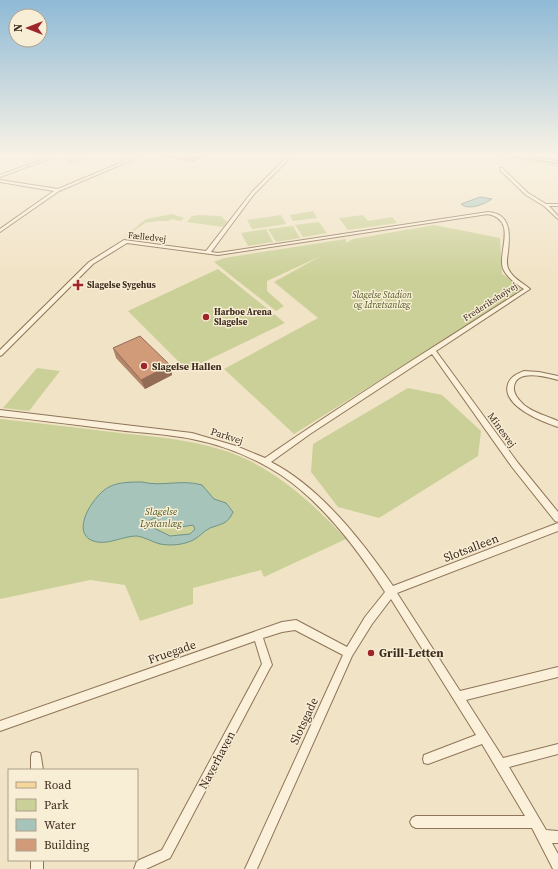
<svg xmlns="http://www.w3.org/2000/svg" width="558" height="869" font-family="'Source Serif 4',serif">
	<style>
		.green { fill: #cbd098 }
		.water { fill: #a7c4bb; stroke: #6d9389; fill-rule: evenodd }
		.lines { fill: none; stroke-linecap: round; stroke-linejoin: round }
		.minor-casing { stroke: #8e7459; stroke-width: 2 }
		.major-casing { stroke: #5b422e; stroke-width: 2 }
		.minor { fill: #fbf0d9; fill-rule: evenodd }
		.major { fill: #f6d79b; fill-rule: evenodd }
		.wall { fill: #b48568 }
		.shaded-wall { fill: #926c55 }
		.building { fill: #d19b79; stroke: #926c55 }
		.poi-dot { fill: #a0252a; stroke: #f8edd5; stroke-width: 1.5 }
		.labels { text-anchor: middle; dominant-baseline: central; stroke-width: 3; stroke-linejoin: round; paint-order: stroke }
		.far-street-label { font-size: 9px; fill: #3d2c1e; stroke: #f8edd5 }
		.far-poi-label { font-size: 9px; font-weight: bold; fill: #3d2c1e; stroke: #f8edd5; text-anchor: start }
		.far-park-label { font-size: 9px; font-style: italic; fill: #4e5a24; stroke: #f8edd5 }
		.poi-label { font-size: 10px; font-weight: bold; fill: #3d2c1e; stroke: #f8edd5; text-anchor: start }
		.street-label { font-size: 10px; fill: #3d2c1e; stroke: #f8edd5 }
		.park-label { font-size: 10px; font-style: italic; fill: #4e5a24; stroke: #f8edd5 }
		.near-street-label { font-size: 12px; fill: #3d2c1e; stroke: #f8edd5 }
		.near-poi-label { font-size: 12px; font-weight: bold; fill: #3d2c1e; stroke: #f8edd5; text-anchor: start }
	</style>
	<rect width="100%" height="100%" fill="#f1e3c5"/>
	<path class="green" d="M488 156H507L558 163V167Z
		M313 211 317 218 293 221 290 215Z
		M172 214 184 218 181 221 171 219 168 221H157L145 223 122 239 146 219Z
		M200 215 221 216 227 222 223 227 187 222 192 216Z
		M281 215 286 224 252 229 247 220Z
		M363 215 368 221 392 217 397 223 348 230 339 218Z
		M319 222 327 233 303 237 295 225Z
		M434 225 500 238 502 274 525 289 294 434 224 369 318 318 274 282 321 256 267 281V291L284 306 276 311 214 262 224 258 346 239V243L353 239Z
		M293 226 300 238 276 242 268 229Z
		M266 229 273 242 248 246 241 233Z
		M218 269 285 323 187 370 128 311Z
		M37 368 60 371 29 411 3 408Z
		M408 388 442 395 481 431 478 456 379 518 338 507 311 472 313 444Z
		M0 419C40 423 80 428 120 433 167 438 220 442 261 467 294 486 320 511 346 539L264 577 261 570 193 588V604L140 621 125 585 90 580 0 599Z"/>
	<path class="water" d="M480 197 492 199C485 204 469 211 461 204Z
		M142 482C161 487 182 479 202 485L214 499 226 503 233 512C228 524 221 524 210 528 204 531 200 536 195 539 185 545 171 546 160 544 152 542 145 537 137 536 121 536 104 548 89 539 72 527 96 493 109 487 118 482 131 482 142 482ZM154 518 162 523 173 522 181 527 193 525 195 529 190 534 170 536 150 526 149 521Z"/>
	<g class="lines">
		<g class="minor-casing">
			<path id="minor" d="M52 156H56L0 177V175Z
				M83 156H87L72 162 69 161Z
				M137 156H141L59 191 0 232V229L54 191 0 182V180L58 189Z
				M288 156H292L254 194 211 252 218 253 488 212C491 212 494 213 497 214 512 220 509 240 508 252 507 258 506 263 508 268 512 278 522 282 530 289L436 351 518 463 558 512V522L555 521 512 467 432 354 310 434 271 462C320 487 362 541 393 586L558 523V531L397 593 460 691 558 667V677L466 700 503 758 558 744V754L509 767 546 830 558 831V843H552L558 854V869H553L532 828H416L412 826 410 822 412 818 416 816H525L482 744 428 764 424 763 423 759 424 755 476 735 391 599 372 624 352 656 257 869H245L343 655 295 630 282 632 263 638 272 665 270 668 170 858 146 869H134L137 861 162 850 262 664 255 641 0 731V721L282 622 296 620 347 647 365 617 385 592C358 550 323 503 281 475 255 458 223 445 192 439 168 434 142 433 117 430 78 425 39 420 0 416V410L192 433 236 446 265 458C350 399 437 345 524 289 515 283 502 274 502 263 501 245 515 220 488 214L218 255 127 243 93 264 2 355 0 356V350L89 262 124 240 206 251 252 192Z
				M500 168H502L528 193 546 204H558V206H549L558 216V219L544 206 526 195 500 170Z
				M524 371 539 372 558 376V380C547 377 516 368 514 387 513 394 519 400 524 405 534 413 547 416 558 421V427C543 422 501 406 508 384 511 376 517 374 524 371Z
				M36 752 40 753 41 757 43 770H31V757L32 753Z
				M31 860H43V869H31Z"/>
		</g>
		<g class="major-casing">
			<path id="major" d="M513 156H522L558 161V163Z"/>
		</g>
		<use href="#minor" class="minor"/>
		<use href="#major" class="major"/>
	</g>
	<path class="wall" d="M159 156H202L193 162Z
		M113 348 170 365 172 375 145 389 116 358Z"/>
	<path class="shaded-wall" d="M192 156H202L193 162Z
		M170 365 172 375 145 389 141 380Z"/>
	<path class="building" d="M140 336 170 365 141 380 113 348Z"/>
	<linearGradient id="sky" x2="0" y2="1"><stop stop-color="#8ebad6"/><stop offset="0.56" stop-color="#f9f2e5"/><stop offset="1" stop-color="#f9f2e5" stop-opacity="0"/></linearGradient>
	<rect width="558" height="277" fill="url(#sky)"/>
	<g class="poi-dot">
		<path d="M76 279h4v4h4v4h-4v4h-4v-4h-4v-4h4z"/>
		<circle cx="206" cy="317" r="4"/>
		<circle cx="144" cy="366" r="4"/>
		<circle cx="371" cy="653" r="4"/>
	</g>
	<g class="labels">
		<g class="far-street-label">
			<text transform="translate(147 237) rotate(6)">Fælledvej</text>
			<text transform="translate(490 302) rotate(-33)">Frederikshøjvej</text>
		</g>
		<g class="far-poi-label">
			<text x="87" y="285">Slagelse Sygehus</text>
			<text x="214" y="312">Harboe Arena<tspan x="214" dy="10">Slagelse</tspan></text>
		</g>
		<g class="far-park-label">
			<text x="382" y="295">Slagelse Stadion<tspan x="382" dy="10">og Idrætsanlæg</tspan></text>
		</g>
		<g class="poi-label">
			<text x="152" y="366">Slagelse Hallen</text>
		</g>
		<g class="street-label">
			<text transform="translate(502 430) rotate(54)">Minesvej</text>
			<text transform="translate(227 436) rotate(18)">Parkvej</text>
		</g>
		<g class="park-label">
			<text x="161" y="511">Slagelse<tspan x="161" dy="12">Lystanlæg</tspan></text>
		</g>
		<g class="near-street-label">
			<text transform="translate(471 548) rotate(-21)">Slotsalleen</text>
			<text transform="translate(172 652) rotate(-19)">Fruegade</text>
			<text transform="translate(304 721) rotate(-65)">Slotsgade</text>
			<text transform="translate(217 760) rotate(-62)">Naverhaven</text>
		</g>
		<g class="near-poi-label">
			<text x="379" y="653">Grill-Letten</text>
		</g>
	</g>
	<rect x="8" y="769" width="130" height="92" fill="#f8edd5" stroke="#ada08c"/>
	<rect x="16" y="782" width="20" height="6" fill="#f6d79b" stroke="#ada08c"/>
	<text x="44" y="789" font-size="12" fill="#3d2c1e">Road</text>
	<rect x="16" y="799" width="20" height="12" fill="#cbd098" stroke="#ada08c"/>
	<text x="44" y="809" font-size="12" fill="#3d2c1e">Park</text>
	<rect x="16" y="819" width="20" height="12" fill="#a7c4bb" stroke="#ada08c"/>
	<text x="44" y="829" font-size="12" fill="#3d2c1e">Water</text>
	<rect x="16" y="839" width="20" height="12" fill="#d19b79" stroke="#ada08c"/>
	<text x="44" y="849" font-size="12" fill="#3d2c1e">Building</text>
	<g transform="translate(28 28) rotate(270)"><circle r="19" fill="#f8edd5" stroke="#ada08c"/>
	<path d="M0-3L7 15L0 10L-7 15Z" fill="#a0252a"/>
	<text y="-6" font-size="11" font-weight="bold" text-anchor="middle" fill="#3d2c1e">N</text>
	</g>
</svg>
